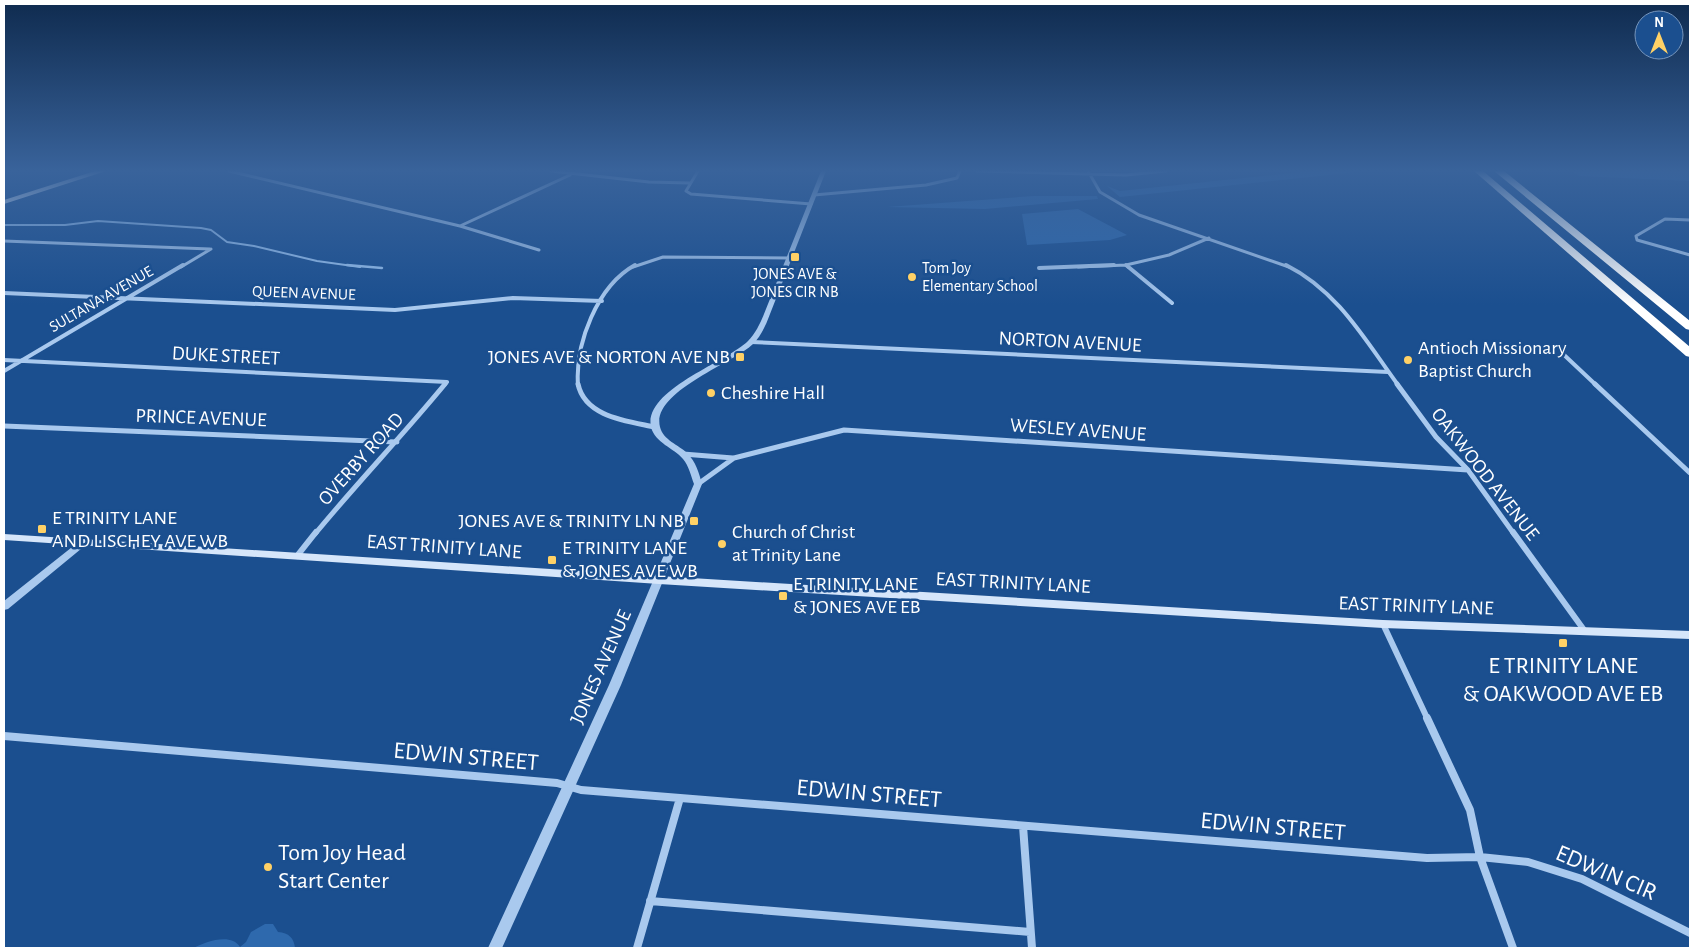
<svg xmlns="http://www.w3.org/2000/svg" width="1694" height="952" font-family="'Alegreya Sans',sans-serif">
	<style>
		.green { fill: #2e69ad }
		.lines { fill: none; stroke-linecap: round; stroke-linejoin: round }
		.stream-far1 { stroke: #9cc4f0; stroke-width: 2 }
		.stream { stroke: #9cc4f0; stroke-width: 2.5 }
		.minor-far4 { stroke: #a9c9ee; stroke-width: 3 }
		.minor-far3 { stroke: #a9c9ee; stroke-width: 4 }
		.minor-far2 { stroke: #a9c9ee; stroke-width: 5 }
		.minor-far1 { stroke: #a9c9ee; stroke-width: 6 }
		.minor { stroke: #a9c9ee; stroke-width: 8 }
		.tertiary { fill: #a9c9ee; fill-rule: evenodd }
		.secondary { fill: #d6e6fa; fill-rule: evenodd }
		.primary { fill: #f0f6ff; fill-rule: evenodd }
		.motorway { fill: #fff; fill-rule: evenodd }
		.poi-dot { fill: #ffd166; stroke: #1b4f8f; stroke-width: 2 }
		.labels { text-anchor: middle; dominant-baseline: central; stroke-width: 5; stroke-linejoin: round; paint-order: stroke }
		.far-poi-label { font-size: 16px; fill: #fff; stroke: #1b4f8f; text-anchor: start }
		.far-street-label { font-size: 16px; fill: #fff; stroke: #1b4f8f }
		.street-label { font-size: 20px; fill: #fff; stroke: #1b4f8f }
		.poi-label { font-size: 20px; fill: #fff; stroke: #1b4f8f; text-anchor: start }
		.near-poi-label { font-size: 24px; fill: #fff; stroke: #1b4f8f }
		.near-street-label { font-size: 24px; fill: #fff; stroke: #1b4f8f }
	</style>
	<rect width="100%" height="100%" fill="#1b4f8f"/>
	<path class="green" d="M1309 171H1366L1120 197 1107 186 1120 191Z
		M1572 171H1690V181L1579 176Z
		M1033 196H1097L1098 199 985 209 887 207Z
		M1078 209 1127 235 1110 240 1027 245 1022 214Z
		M265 924H273L278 932C289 933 294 938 295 948H193C205 942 231 932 240 947L246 942 251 932Z"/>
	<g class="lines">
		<path class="stream-far1" d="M4 225H65L98 221 201 228 211 230 227 242 254 246 317 261 360 267"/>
		<path class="stream" d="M347 265 382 268"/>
		<path class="minor-far4" d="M229 171 460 226 539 250
			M551 171 649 182 690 183
			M698 171 686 191 691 194 811 204
			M977 171 1126 175 1166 171
			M1088 171 1100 192 1139 215 1289 267
			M814 195 926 185 957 178 960 171
			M1690 220 1665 219 1636 236 1637 240 1690 255
			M460 226 570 175
			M4 241 210 249
			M1126 265 1128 267
			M181 267 211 249
			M633 267 663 257 790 258
			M1078 267 1126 265 1169 255 1209 238"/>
		<path class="minor-far3" d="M1126 265 1172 303
			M1286 265C1338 291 1365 340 1398 385
			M1039 268 1114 265
			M4 293 395 310 513 298 602 301
			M751 342 1388 372
			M1562 353 1596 385
			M4 360 447 382
			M4 371 183 265
			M444 385 447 382
			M578 385C575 344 597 286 635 265"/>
		<path class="minor-far2" d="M578 384C585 417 627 421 655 427
			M1397 384 1436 437 1468 470 1514 534
			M1595 384 1690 473
			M4 426 397 442
			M683 454 733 458
			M698 484 734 458 844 430 1468 470
			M315 534C357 483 403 435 445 384"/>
		<path class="minor-far1" d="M1513 532 1584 630
			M297 556 316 532
			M1383 624 1428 720"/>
		<path class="minor" d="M4 736 557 783 581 790 1427 858 1480 857 1470 810 1427 718
			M1023 826 1032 948
			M650 901 1030 932
			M637 948 680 798
			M1513 948 1480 857 1528 862 1582 879 1690 933"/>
		<path class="tertiary" d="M821 171H826L770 314C766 325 761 336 753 344 732 364 651 392 660 427 663 440 679 445 687 453 696 462 699 473 702 484L621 685 502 948H488L609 685 694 484C691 476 689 466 683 459 674 448 655 443 651 427 643 390 727 362 748 341 755 334 760 324 764 314Z
			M84 539 89 542 87 544 8 609 4 610V601L81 540Z"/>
		<path class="secondary" d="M4 534 659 576 1383 620 1690 631V639L1383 628 659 584 4 540Z"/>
		<path class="primary" d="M95 171H106L4 204V200Z"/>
		<path class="motorway" d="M1474 171H1483L1690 347V357L1686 356Z
			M1494 171H1504L1690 321V330L1686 329Z"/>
	</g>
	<linearGradient id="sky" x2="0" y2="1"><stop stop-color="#0f2b4f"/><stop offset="0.56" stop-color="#39639b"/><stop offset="1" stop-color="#39639b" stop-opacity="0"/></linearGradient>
	<rect width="1694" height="305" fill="url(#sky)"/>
	<g class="poi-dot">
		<rect x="790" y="252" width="10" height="10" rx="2.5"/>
		<circle cx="912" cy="277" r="5"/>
		<rect x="735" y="352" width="10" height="10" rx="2.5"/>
		<circle cx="1408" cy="360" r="5"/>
		<circle cx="711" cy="393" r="5"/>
		<rect x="689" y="516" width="10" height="10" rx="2.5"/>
		<rect x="37" y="524" width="10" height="10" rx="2.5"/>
		<circle cx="722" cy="544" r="5"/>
		<rect x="547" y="555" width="10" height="10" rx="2.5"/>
		<rect x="778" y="591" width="10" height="10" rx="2.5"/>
		<rect x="1558" y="638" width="10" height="10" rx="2.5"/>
		<circle cx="268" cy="867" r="5"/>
	</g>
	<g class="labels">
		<g class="far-poi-label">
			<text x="922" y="268">Tom Joy<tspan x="922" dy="18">Elementary School</tspan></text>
			<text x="795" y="274" text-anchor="middle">JONES AVE &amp;<tspan x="795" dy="18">JONES CIR NB</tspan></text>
		</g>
		<g class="far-street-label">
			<text transform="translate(304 293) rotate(2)">QUEEN AVENUE</text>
			<text transform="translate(101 299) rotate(-30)">SULTANA AVENUE</text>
		</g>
		<g class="street-label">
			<text transform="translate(1070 342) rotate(3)">NORTON AVENUE</text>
			<text transform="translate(226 356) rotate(3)">DUKE STREET</text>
			<text transform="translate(201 418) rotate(2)">PRINCE AVENUE</text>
			<text transform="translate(1078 430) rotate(4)">WESLEY AVENUE</text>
			<text transform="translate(361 459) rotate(-48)">OVERBY ROAD</text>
			<text transform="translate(1485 474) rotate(52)">OAKWOOD AVENUE</text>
			<text transform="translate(444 547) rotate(4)">EAST TRINITY LANE</text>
			<text transform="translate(1013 583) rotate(3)">EAST TRINITY LANE</text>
			<text transform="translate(1416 606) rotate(2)">EAST TRINITY LANE</text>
			<text transform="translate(601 667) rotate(-66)">JONES AVENUE</text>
		</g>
		<g class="poi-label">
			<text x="1418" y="348">Antioch Missionary<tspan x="1418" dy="23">Baptist Church</tspan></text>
			<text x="730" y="357" text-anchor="end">JONES AVE &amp; NORTON AVE NB</text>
			<text x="721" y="393">Cheshire Hall</text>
			<text x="52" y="518">E TRINITY LANE<tspan x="52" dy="23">AND LISCHEY AVE WB</tspan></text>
			<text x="684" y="521" text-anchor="end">JONES AVE &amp; TRINITY LN NB</text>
			<text x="732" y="532">Church of Christ<tspan x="732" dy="23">at Trinity Lane</tspan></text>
			<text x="562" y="548">E TRINITY LANE<tspan x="562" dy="23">&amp; JONES AVE WB</tspan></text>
			<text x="793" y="584">E TRINITY LANE<tspan x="793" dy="23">&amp; JONES AVE EB</tspan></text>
		</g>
		<g class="near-poi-label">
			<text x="1563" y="666">E TRINITY LANE<tspan x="1563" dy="28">&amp; OAKWOOD AVE EB</tspan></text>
			<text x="278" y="853" text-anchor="start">Tom Joy Head<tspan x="278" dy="28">Start Center</tspan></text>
		</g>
		<g class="near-street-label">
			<text transform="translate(466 757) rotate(5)">EDWIN STREET</text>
			<text transform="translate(869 794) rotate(5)">EDWIN STREET</text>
			<text transform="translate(1273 827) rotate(5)">EDWIN STREET</text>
			<text transform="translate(1606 873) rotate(23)">EDWIN CIR</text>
		</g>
	</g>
	<rect width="1694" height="952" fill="none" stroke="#ffffff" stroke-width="10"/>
	<g transform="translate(1659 35)"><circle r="24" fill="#1b4f8f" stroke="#7695bc"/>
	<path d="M0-4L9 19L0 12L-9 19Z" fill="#ffd166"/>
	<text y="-8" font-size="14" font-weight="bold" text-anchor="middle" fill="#ffffff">N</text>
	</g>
</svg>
